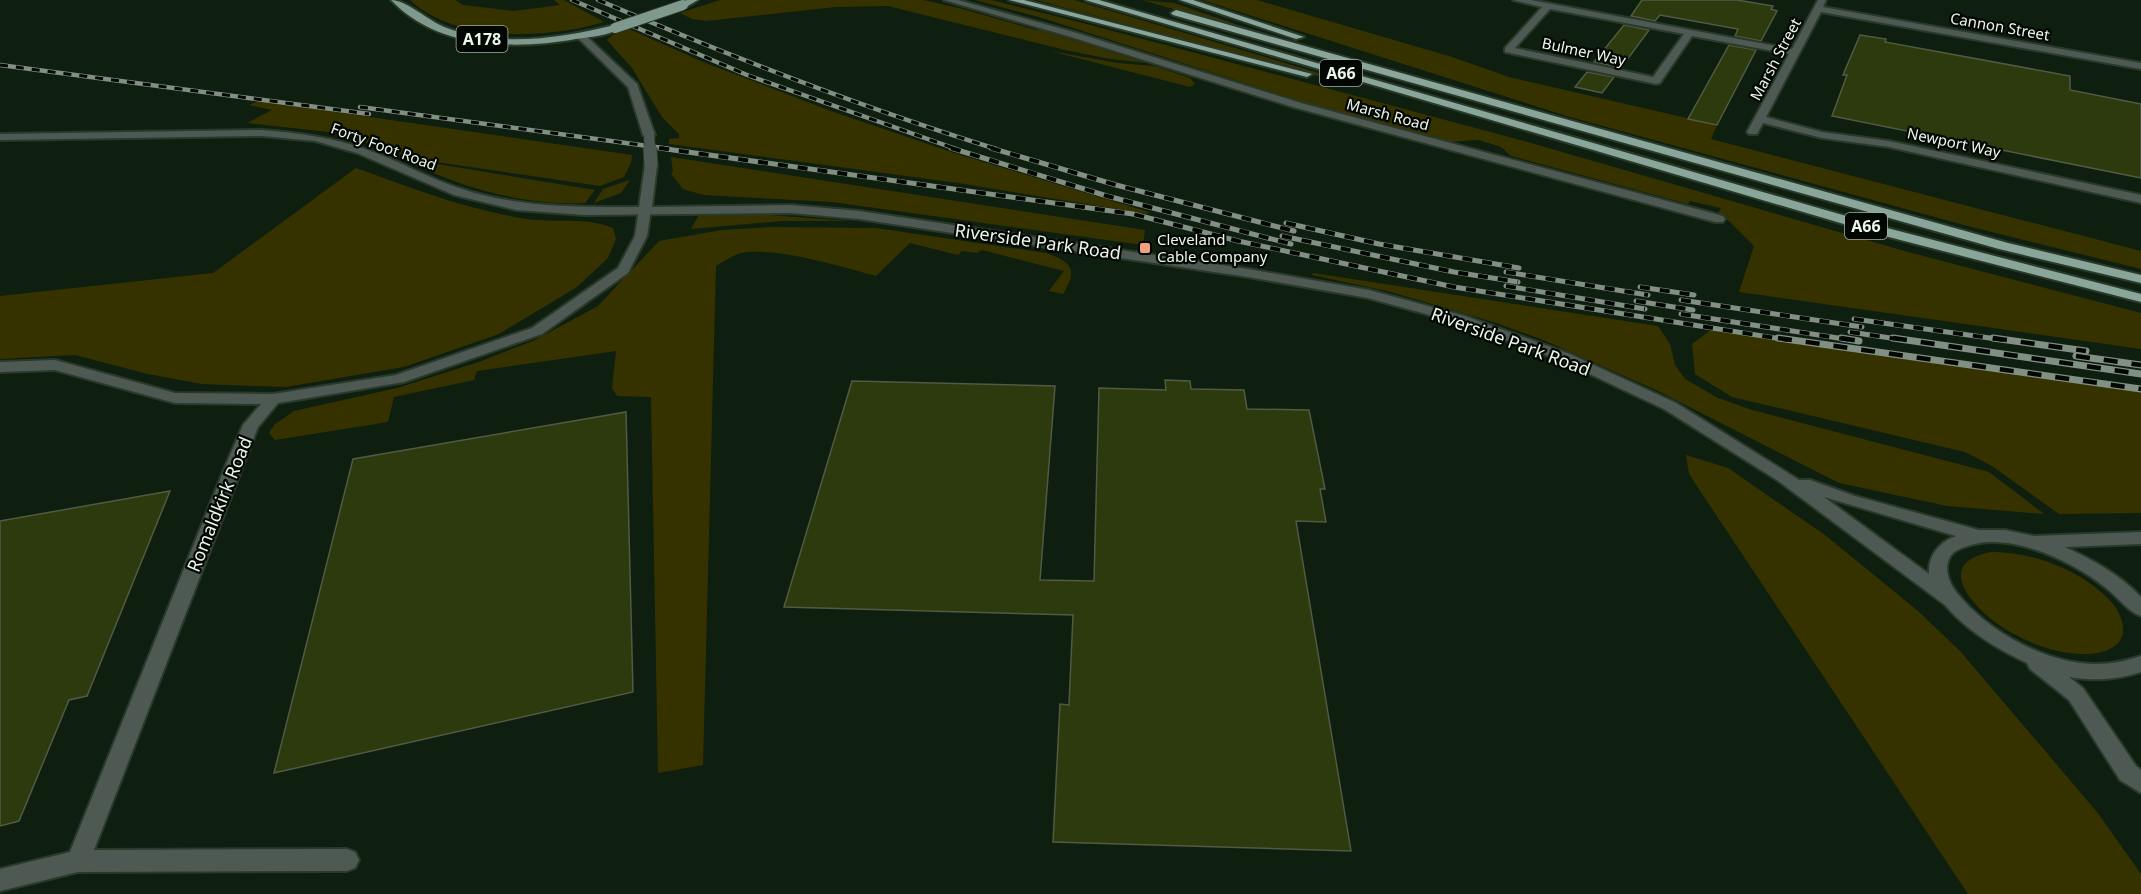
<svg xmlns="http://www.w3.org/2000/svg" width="2141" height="894" font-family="'Noto Sans',sans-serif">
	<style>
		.green { fill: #363200 }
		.building { fill: #2c3a0e; stroke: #515a43; stroke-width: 1.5 }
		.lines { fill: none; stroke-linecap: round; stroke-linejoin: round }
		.minor-casing { stroke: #29392a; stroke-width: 4 }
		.tertiary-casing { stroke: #29392a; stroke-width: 4 }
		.primary-casing { stroke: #29392a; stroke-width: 4 }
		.trunk-casing { stroke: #29392a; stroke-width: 4 }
		.minor { fill: #4e5954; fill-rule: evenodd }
		.tertiary { fill: #4e5954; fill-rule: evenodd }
		.primary { fill: #80998e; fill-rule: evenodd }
		.trunk { fill: #8aa69a; fill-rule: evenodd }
		.rail-far2-casing { stroke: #829083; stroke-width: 4.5 }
		.rail-far1-casing { stroke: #829083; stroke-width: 5 }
		.rail-casing { stroke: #829083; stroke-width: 7 }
		.rail-far2 { stroke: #030703; stroke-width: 3; stroke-dasharray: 8; stroke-linecap: butt }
		.rail-far1 { stroke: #030703; stroke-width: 4; stroke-dasharray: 10; stroke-linecap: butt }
		.rail { stroke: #030703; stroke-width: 4.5; stroke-dasharray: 14; stroke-linecap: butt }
		.tertiary-bridge-far1-casing { stroke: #29392a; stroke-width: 12; stroke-linecap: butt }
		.tertiary-bridge-casing { stroke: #29392a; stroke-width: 15; stroke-linecap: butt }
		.primary-bridge-casing { stroke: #29392a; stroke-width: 12; stroke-linecap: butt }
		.tertiary-bridge-far1 { stroke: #4e5954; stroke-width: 10 }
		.tertiary-bridge { stroke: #4e5954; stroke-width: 13 }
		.primary-bridge { stroke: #80998e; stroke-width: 10 }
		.poi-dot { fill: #f2a07e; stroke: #030703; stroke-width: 2 }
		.labels { text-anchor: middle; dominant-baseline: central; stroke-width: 4.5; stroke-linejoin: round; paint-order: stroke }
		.far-street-label { font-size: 15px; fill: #ecf7ec; stroke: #030703 }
		.far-poi-label { font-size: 15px; fill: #ecf7ec; stroke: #030703; text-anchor: start }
		.shield { fill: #030703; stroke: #a6afa6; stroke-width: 1.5 }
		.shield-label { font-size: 16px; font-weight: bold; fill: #ecf7ec }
		.street-label { font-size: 18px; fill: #ecf7ec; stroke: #030703 }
	</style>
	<rect width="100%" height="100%" fill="#0e1f10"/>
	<path class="green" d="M410 0H455L463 5 514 11 560 5 554 0H564L604 22C548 39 455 43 410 0Z
		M720 0H923L959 8 1036 30 1039 29 1146 63 1110 59 1065 50 888 6 836 7 706 21 692 19 680 13Z
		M975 0H991L1079 22 1524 141 1908 252 2141 313V349L1739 292 1754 246 1729 221 1717 215 1721 208 1690 201 1688 204 1511 156 1501 147 1479 140 1447 142 1316 106 1039 17Z
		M1036 0H1074L1322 74 1318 76Z
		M1142 0 1174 3 1253 30 1250 31Z
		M1202 0H1257L1452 57 1509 77 1717 125 1711 139 2141 251V269L1964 225 1570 117Z
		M629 29 703 62 831 111 954 153 1149 212 1147 214 958 183 669 144V139L679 138V134L662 117 632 68 607 40 616 32Z
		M1050 51 1118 63 1155 66 1190 78 1195 84 1190 87Z
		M259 101 632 155 631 163 624 177 600 186 436 162 407 156 337 133 247 123 272 110 249 105Z
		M671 157 1145 230 1143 245 832 202 704 195 683 189 671 174 673 172Z
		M400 158 595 190 585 203C520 206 458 186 400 158Z
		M356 168C412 188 467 210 527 219 556 223 586 217 613 228L616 239 608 258 577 287 499 334 404 367 286 387 202 384 148 374 75 355 0 359V296L213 273Z
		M630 180 621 193 594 203 603 189Z
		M742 213 849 221H782L691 229 699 215Z
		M772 227 876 228 1046 253C1072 262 1078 270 1063 294L1049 291 1064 271 982 250 977 253 962 251 958 255 910 243 876 276C838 266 779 247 741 253 733 255 723 262 716 266L703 765 658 773 651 397 617 396 612 388 616 351 477 371 474 380 394 397 388 422 275 440 269 433 274 425 294 411 397 388 479 362 535 340 598 306 659 241 722 230Z
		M1313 273 1658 326 1670 344 1675 365 1685 379 1718 398 1752 410 1989 472 2044 514 1947 506 1839 483 1658 391 1541 339 1493 322 1391 292 1312 275Z
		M1711 330 2141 392V513L2059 514 1992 466 1965 452 1732 397 1695 374 1692 344Z
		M1686 455 1728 468 1825 535 1918 611 1960 651 2097 812 2141 874V894H1968L1689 474Z
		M1991 552C2035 552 2085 571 2114 605 2141 646 2103 658 2069 653 2047 650 2025 641 2005 629 1976 611 1930 564 1991 552Z"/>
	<path class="building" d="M1642 0H1737L1773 6 1771 9 1777 11 1761 41 1735 36 1738 29 1660 15 1655 21 1631 16Z
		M1624 25 1649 30 1621 68 1594 62Z
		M1860 35 1886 39 1885 42 2070 76V90L2141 104V178L1832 116 1847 75H1843Z
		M1729 45 1756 50 1717 125 1688 119Z
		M1587 72 1614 77 1602 93 1575 87Z
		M1165 380 1190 381 1191 389 1244 390 1247 409 1309 410 1325 489H1320L1326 522 1296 521 1351 851 1053 842 1060 704 1069 705 1073 615 784 607 852 381 1055 386 1040 580 1094 581 1099 388 1166 390Z
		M626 412 633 692 274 773 353 459Z
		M170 491 87 696 69 700 19 821 0 826V521Z"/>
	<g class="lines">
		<g class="minor-casing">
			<path id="minor" d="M944 0H958L1077 33 1301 103 1723 216 1725 219 1723 222H1715L1293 107 1071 37Z
				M1513 0H1531L1792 49 1818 0H1826L1823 7 2141 63V69L1821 12 1766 117 1822 132 1889 141 2141 195V203L1889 147 1822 138 1763 123 1757 134H1749L1747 132 1789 54 1692 36 1660 83 1656 84 1505 52V48L1542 7ZM1550 9 1684 34 1653 77 1515 48Z
				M645 205 651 209 647 236 628 273 542 334 404 382 278 403 258 427 94 850 347 849 355 852 359 860 355 868 347 871 78 872 0 891V869L70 852 227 462 243 425 261 404 175 403 55 370 0 372V362L55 360 175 393 273 394 396 375 532 328 618 268 635 236 639 209Z"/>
		</g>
		<g class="tertiary-casing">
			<path id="tertiary" d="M577 33H583L637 84 655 135 653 137 649 138 643 135 628 87 577 37Z
				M262 130C298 133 331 137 365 149 398 160 429 179 462 189 519 208 580 207 639 207L645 165 651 161 657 165 652 207 791 205 859 211 1248 269 1369 290 1465 316 1570 354 1676 403 1799 480H1810L1855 496 1979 530H2005L2034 536 2141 532V544L2065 547C2093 560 2119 574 2141 597V616C2128 612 2117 596 2106 588 2075 563 2016 534 1975 544 1965 547 1953 549 1949 559 1944 571 1950 584 1957 593 1988 632 2047 664 2096 664 2112 664 2126 661 2141 656V672C2116 680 2095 681 2069 677L2083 688 2136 766 2141 770V793L2120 780 2069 700 2030 669 2027 663C1997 649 1967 631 1945 605L1777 480 1664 409 1560 360 1455 322 1368 298 1248 277 859 219 791 213 585 215 516 210 454 195 357 153 315 141 262 136 0 140V134ZM1824 497 1956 536C1939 542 1928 556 1929 574Z"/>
		</g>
		<g class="primary-casing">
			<path id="primary" d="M391 0C407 0 429 22 447 28 500 48 561 38 615 25L620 28C609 36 589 37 576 39 514 50 437 49 391 0Z
				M687 0H698L686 7H680V3Z"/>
		</g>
		<g class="trunk-casing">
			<path id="trunk" d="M1009 0H1024L1312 74 1307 77Z
				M1085 0H1099L1891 229 2141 294V302L1881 235Z
				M1180 0H1193L1304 37 1296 39Z
				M1176 10 2008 243 2141 275V283L1999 249 1173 15 1171 13Z"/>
		</g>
		<use href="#minor" class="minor"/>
		<use href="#tertiary" class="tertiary"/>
		<use href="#primary" class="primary"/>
		<use href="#trunk" class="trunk"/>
		<g class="rail-far2-casing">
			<path id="rail-far2" d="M572 0 747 75 956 149
				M598 0C729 56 860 107 996 149
				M0 65 369 114
				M360 107 670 149"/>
		</g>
		<g class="rail-far1-casing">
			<path id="rail-far1" d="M659 148 1133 214 1238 241 1454 287 1788 340
				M951 148 1107 196 1291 244
				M991 148 1116 185 1294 231
				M1286 223 1379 244 1519 268
				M1282 236 1454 272 1518 282
				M1506 272 1648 295
				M1506 286 1645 309
				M1640 287 1694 295
				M1681 300 1862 327
				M1636 301 1693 310
				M1681 314 1851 340
				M1854 319 2004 340
				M1850 332 1904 340"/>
		</g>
		<g class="rail-casing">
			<path id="rail" d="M1778 338 2141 389
				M1841 338 1859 341
				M1893 338 2141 374
				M1993 338 2086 351
				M2076 356 2141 365"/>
		</g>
		<use href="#rail-far2" class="rail-far2"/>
		<use href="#rail-far1" class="rail-far1"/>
		<use href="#rail" class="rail"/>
		<g class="tertiary-bridge-far1-casing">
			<path id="tertiary-bridge-far1" d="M649 135 650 149"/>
		</g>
		<g class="tertiary-bridge-casing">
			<path id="tertiary-bridge" d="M650 148 651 165"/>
		</g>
		<g class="primary-bridge-casing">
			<path id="primary-bridge" d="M615 28 683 5"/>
		</g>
		<use href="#tertiary-bridge-far1" class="tertiary-bridge-far1"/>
		<use href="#tertiary-bridge" class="tertiary-bridge"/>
		<use href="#primary-bridge" class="primary-bridge"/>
	</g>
	<rect class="poi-dot" x="1139" y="242" width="12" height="12" rx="3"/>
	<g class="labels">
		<g class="far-street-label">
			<text transform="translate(2000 26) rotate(10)">Cannon Street</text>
			<text transform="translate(1584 51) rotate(12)">Bulmer Way</text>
			<text transform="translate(1775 59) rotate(-62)">Marsh Street</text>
			<text transform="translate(1388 114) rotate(15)">Marsh Road</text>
			<text transform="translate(1954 142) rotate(12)">Newport Way</text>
			<text transform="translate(384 146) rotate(20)">Forty Foot Road</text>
		</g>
		<g class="far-poi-label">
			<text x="1157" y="239">Cleveland<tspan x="1157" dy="17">Cable Company</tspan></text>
		</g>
		<g class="shield">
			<rect x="456.5" y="26" width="51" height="26" rx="4.5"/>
			<rect x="1320" y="60" width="42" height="26" rx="4.5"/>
			<rect x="1845" y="213" width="42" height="26" rx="4.5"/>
		</g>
		<g class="shield-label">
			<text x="482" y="39">A178</text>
			<text x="1341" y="73">A66</text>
			<text x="1866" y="226">A66</text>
		</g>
		<g class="street-label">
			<text transform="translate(1038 241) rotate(8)">Riverside Park Road</text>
			<text transform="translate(1511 341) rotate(20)">Riverside Park Road</text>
			<text transform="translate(219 504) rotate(-68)">Romaldkirk Road</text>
		</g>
	</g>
</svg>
